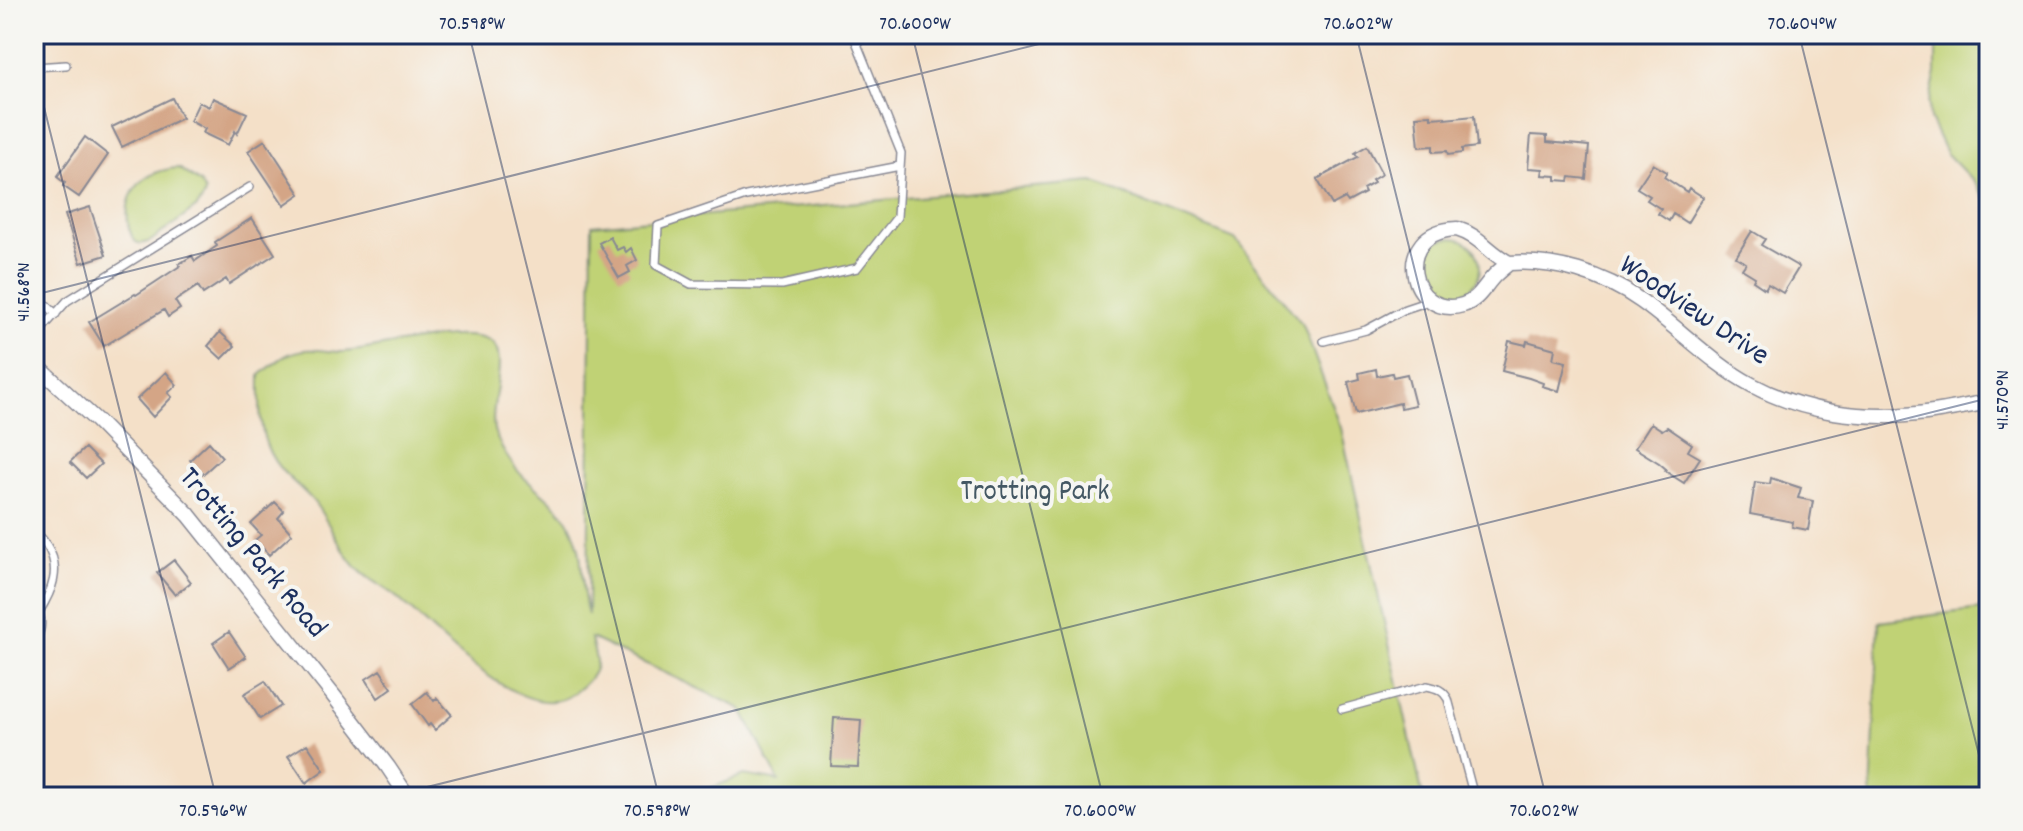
<svg xmlns="http://www.w3.org/2000/svg" width="2023" height="831" font-family="Dekko,sans-serif">
	<style>
		.green { fill: #c0d275; stroke: #6e806a; stroke-width: 2 }
		.building { fill: #d4a586 }
		.lines { fill: none; stroke-linecap: round; stroke-linejoin: round }
		.lane-casing { stroke: #888893; stroke-width: 10 }
		.street-casing { stroke: #888893; stroke-width: 17 }
		.lane { stroke: #fff; stroke-width: 7 }
		.street { stroke: #fff; stroke-width: 14 }
		.ticks { fill: none; stroke: #1b2f5e; stroke-width: 2; stroke-opacity: 0.45 }
		.labels { text-anchor: middle; dominant-baseline: central; stroke-width: 8; stroke-linejoin: round; paint-order: stroke }
		.street-label { font-size: 30px; fill: #1b2f5e; stroke: #f6f6f2 }
		.park-label { font-size: 30px; fill: #445864; stroke: #f6f6f2 }
		.neatline { fill: none; stroke: #1b2f5e; stroke-width: 3 }
		.ticks-label { font-size: 20px; text-anchor: middle; fill: #1b2f5e }
	</style>
	<rect width="100%" height="100%" fill="#f6f6f2"/>
	<filter id="ink" filterUnits="userSpaceOnUse"><feTurbulence type="fractalNoise" baseFrequency=".0125" numOctaves="2"/><feDisplacementMap in="SourceGraphic" scale="16" xChannelSelector="R" yChannelSelector="G"/><feConvolveMatrix kernelMatrix="1 2 1 2 8 2 1 2 1" color-interpolation-filters="sRGB"/></filter>
	<filter id="wash" filterUnits="userSpaceOnUse"><feTurbulence type="fractalNoise" baseFrequency=".006" numOctaves="4" result="noise"/><feDisplacementMap in="SourceGraphic" scale="32" xChannelSelector="R" yChannelSelector="G"/><feGaussianBlur stdDeviation="1.8" result="paint"/><feColorMatrix in="noise" values="0 0 0 0 0 0 0 0 0 0 0 0 0 0 0 0 0 1.4 0 .05"/><feComposite in="paint" operator="in"/></filter>
	<g filter="url(#wash)">
		<rect width="100%" height="100%" fill="#f4e0c8"/>
		<path class="green" d="M1936 34H1989V202L1973 181 1946 153 1930 119 1929 103 1936 73Z
			M179 168 200 183 205 192 204 197 197 207 152 240C148 242 144 245 139 243 133 242 131 234 129 228 121 191 145 170 179 168Z
			M1093 182 1235 239 1303 325 1341 428 1423 797H688L744 775 779 781 742 709 591 638C592 645 595 653 596 661 597 675 582 687 572 694 527 729 433 629 401 601 388 588 370 582 357 568 339 548 330 523 314 502 299 484 280 474 270 453 258 429 260 402 260 375 270 367 283 355 295 352 311 347 327 352 343 352 375 351 469 322 493 344 509 360 487 410 495 433 502 451 515 470 530 483 542 493 555 503 565 516 588 550 578 580 588 615L592 225Z
			M1422 267a29 29 0 1 1 58 0a29 29 0 1 1-58 0Z
			M1989 608V797H1871L1879 622Z"/>
		<g id="blocks">
			<path class="building" d="M172 98 182 118 122 147 112 127Z
				M213 98 247 113 237 134 235 131 228 145 203 133 205 129 190 121 199 102 209 107Z
				M1431 115V118L1445 117V119L1474 116 1477 147 1462 149V153L1448 155 1447 151 1433 152V146L1419 147 1416 116Z
				M1531 135 1547 136V142L1589 146 1586 179 1570 177 1569 181 1556 180V176L1542 175 1543 169 1528 168Z
				M85 137 108 155 79 197 63 186 65 183 57 177Z
				M265 140 300 194 284 205 248 151Z
				M1367 146 1382 174 1372 180 1374 183 1363 189 1365 193 1348 202 1345 198 1332 205 1317 179 1358 157 1355 153Z
				M1653 164 1667 172 1664 177 1687 192 1689 188 1703 197 1687 223 1673 214 1669 221 1658 214 1661 209 1647 200 1650 196 1637 188Z
				M90 207 106 255 81 263 65 215Z
				M252 218 275 254 229 284 226 279 203 294 198 286 175 301 180 309 168 317 164 310 104 346 89 322 135 294 136 295 180 266 179 264 192 256 195 261 217 246 215 242Z
				M1752 231 1765 239 1761 245 1799 267 1783 293 1768 284 1765 289 1753 281 1755 277 1742 269 1746 263 1736 257Z
				M610 237 617 250 623 247 626 252 631 248 637 260 627 266 630 272 619 278 599 243Z
				M220 332 235 346 222 359 208 346Z
				M1509 341 1526 345 1527 341 1555 349 1553 359 1566 362 1559 391 1542 386 1543 383 1529 378 1502 371Z
				M1376 369 1377 376 1392 373 1393 377 1407 374 1415 405 1401 408 1400 403 1356 414 1348 382 1360 379 1359 373Z
				M166 372 177 385 168 393 172 397 153 417 137 399Z
				M1651 423 1662 430 1667 427 1692 444 1688 451 1700 458 1684 483 1665 471 1666 469 1659 463 1635 448Z
				M209 442 222 457 203 474 190 460Z
				M85 448 101 464 86 478 70 462Z
				M1771 478 1801 488 1798 498 1813 501 1808 530 1792 527 1793 522 1750 514 1755 482 1770 484Z
				M275 502 284 511 278 518 292 534 269 555 255 540 261 535 251 524Z
				M174 560 191 582 175 595 157 573Z
				M229 632 246 657 229 668 213 643Z
				M380 670 392 688 378 698 366 679Z
				M265 681 281 706 260 719 244 694Z
				M427 692 434 701 437 698 452 715 435 730 430 724 428 726 412 704Z
				M834 718 861 720 858 767 831 766Z
				M307 744 324 770 306 783 288 756Z"/>
		</g>
	</g>
	<g filter="url(#ink)">
		<use href="#blocks" fill-opacity="0" stroke="#888893" stroke-width="2"/>
		<g class="lines">
			<g class="lane-casing">
				<path id="lane" d="M853 34 901 153 897 217 857 268 782 285 691 284 656 265 658 226 746 196 900 166
					M34 67 66 65
					M34 140H37
					M34 293 56 314
					M34 338 67 301 250 187
					M1324 341 1366 330 1405 309 1429 301
					M34 533C41 536 43 540 47 546 62 569 52 591 39 612
					M34 605C43 617 43 630 34 642
					M1342 709 1427 686C1437 688 1443 690 1448 699L1474 797"/>
			</g>
			<g class="street-casing">
				<path id="street" d="M1457 229C1480 236 1488 252 1509 263 1504 267 1499 271 1495 275 1484 286 1479 300 1463 305 1410 321 1389 231 1457 229Z
					M1509 263C1555 260 1603 274 1641 301 1679 328 1711 363 1752 385 1802 412 1862 420 1917 414 1941 412 1965 406 1989 402
					M34 363 97 421 189 515 333 695 388 767 408 797"/>
			</g>
			<use href="#lane" class="lane"/>
			<use href="#street" class="street"/>
		</g>
	</g>
	<path class="ticks" d="M469 34 659 797M912 34 1103 797M1356 34 1546 797M1799 34 1989 795M34 67 216 797M34 295 1079 34M387 797 1989 398"/>
	<g class="labels">
		<g class="street-label">
			<text transform="translate(1693 312) rotate(34)">Woodview Drive</text>
			<text transform="translate(251 554) rotate(50)">Trotting Park Road</text>
		</g>
		<g class="park-label">
			<text x="1035" y="493">Trotting Park</text>
		</g>
	</g>
	<rect width="2023" height="831" fill="none" stroke="#f6f6f2" stroke-width="88"/>
	<rect x="44" y="44" width="1935" height="743" class="neatline"/>
	<g class="ticks-label">
		<text x="472" y="29">70.598°W</text>
		<text x="915" y="29">70.600°W</text>
		<text x="1358" y="29">70.602°W</text>
		<text x="1802" y="29">70.604°W</text>
		<text transform="translate(22 292) rotate(-90)" y="7">41.568°N</text>
		<text transform="translate(2001 400) rotate(-90)" y="7">41.570°N</text>
		<text x="213" y="816">70.596°W</text>
		<text x="657" y="816">70.598°W</text>
		<text x="1100" y="816">70.600°W</text>
		<text x="1544" y="816">70.602°W</text>
	</g>
</svg>
